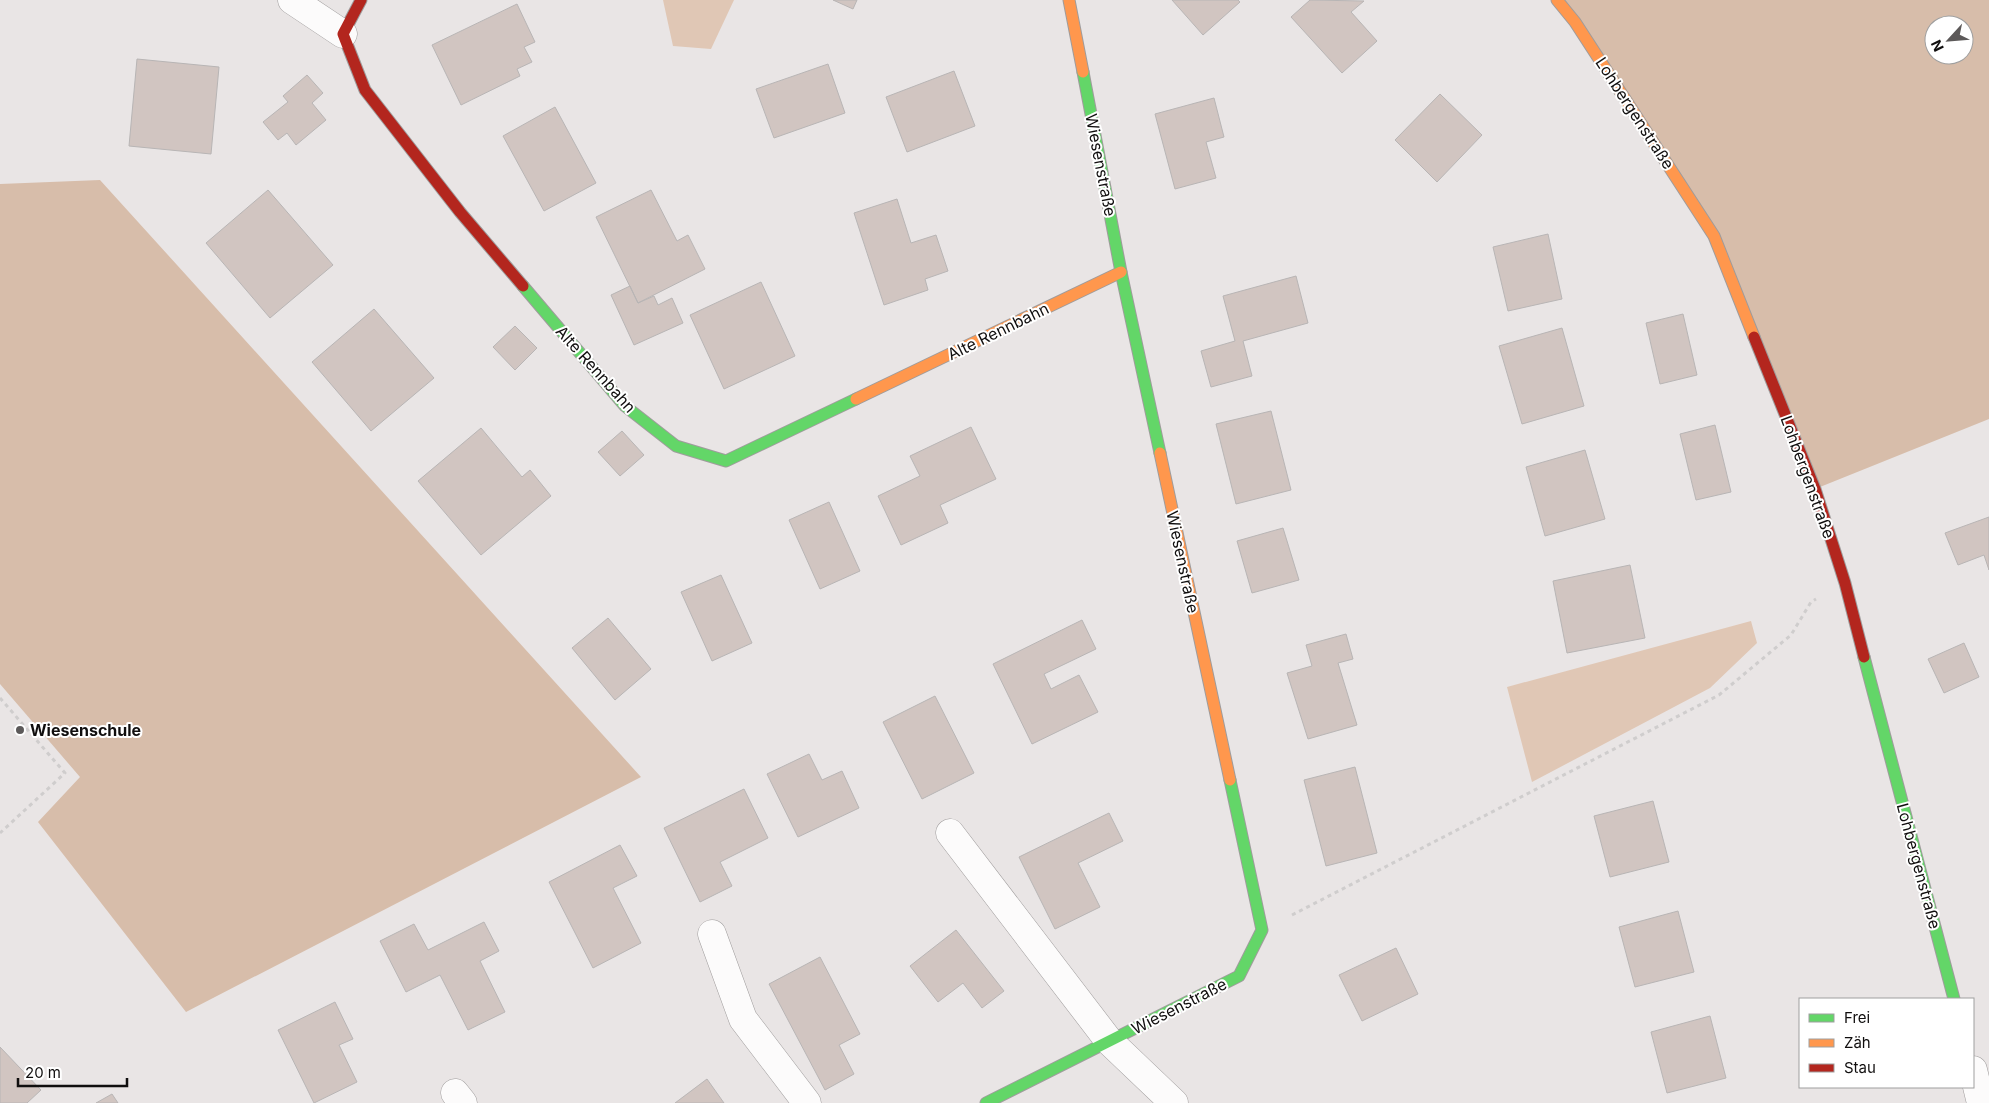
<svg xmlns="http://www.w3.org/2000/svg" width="1989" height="1103" font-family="Inter,sans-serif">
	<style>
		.green { fill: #e0c7b5 }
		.forest { fill: #d7bdaa; fill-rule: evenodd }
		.building { fill: #d1c5c1; stroke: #b8b5b5 }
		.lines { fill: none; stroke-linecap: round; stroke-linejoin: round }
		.street-casing { stroke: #9f9c9c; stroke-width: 29 }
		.fast-casing { stroke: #9f9c9c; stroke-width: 13 }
		.slow-casing { stroke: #9f9c9c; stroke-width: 13 }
		.jam-casing { stroke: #9f9c9c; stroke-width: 13 }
		.path { stroke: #cfcdcd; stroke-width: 3; stroke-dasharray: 4 4; stroke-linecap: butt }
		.street { stroke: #fcfbfb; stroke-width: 28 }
		.fast { stroke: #63d668; stroke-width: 11 }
		.slow { stroke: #ff974d; stroke-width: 11 }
		.jam { stroke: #b3261e; stroke-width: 11 }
		.poi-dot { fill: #5c5959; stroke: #fff; stroke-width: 2 }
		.labels { text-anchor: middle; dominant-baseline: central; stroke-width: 4; stroke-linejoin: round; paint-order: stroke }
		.street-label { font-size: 16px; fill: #100e0e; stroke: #fff }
		.poi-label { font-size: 16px; font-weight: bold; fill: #100e0e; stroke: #fff; text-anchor: start }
	</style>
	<rect width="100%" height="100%" fill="#e9e5e5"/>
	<path class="green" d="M663 0H734L711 49 673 46Z
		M1751 621 1757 643 1710 688 1532 782 1507 687Z"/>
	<path class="forest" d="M1557 0H1989V419L1815 489 1714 236ZM1934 25H1964V55H1934Z
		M100 180 641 777 186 1012 38 822 80 777 0 684V184Z"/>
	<path class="building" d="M833 0H857L853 9Z
		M1172 0H1238L1240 2 1203 35Z
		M1310 0 1364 1 1351 12 1377 41 1342 73 1291 17Z
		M517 4 535 42 524 47 532 62 517 69 520 76 461 105 432 45Z
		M137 59 219 67 211 154 129 146Z
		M828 64 845 113 774 138 756 89Z
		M954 71 975 126 907 152 886 97Z
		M307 75 323 93 312 103 326 120 296 145 287 133 278 140 263 122 288 102 283 96Z
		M1440 94 1482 135 1437 182 1395 140Z
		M1214 98 1224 137 1206 142 1216 178 1175 189 1155 114Z
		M555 107 596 183 544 211 503 136Z
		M268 190 333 265 270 318 206 243Z
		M651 190 677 241 688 235 705 269 638 303 596 217Z
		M897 199 911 243 936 235 948 271 925 279 928 290 884 305 854 213Z
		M1548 234 1562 299 1508 311 1493 247Z
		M1296 276 1308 323 1243 341 1252 376 1211 387 1201 351 1235 341 1223 296Z
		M761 282 795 356 724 389 690 315Z
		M630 286 638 303 654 296 658 305 672 298 683 323 634 345 611 295Z
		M374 309 434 378 371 431 312 362Z
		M1683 314 1697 375 1660 384 1646 323Z
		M515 326 537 348 515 370 493 347Z
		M1562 328 1584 406 1522 424 1499 346Z
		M1271 411 1291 490 1236 504 1216 424Z
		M1715 425 1731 492 1696 500 1680 434Z
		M971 427 996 479 940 505 948 523 901 545 878 496 920 476 910 456Z
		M481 428 522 477 530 470 551 496 481 555 418 481Z
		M622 431 644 455 620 476 598 452Z
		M1585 450 1605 519 1545 536 1526 467Z
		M829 502 860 571 820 589 789 520Z
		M1989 517V570L1984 555 1958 565 1945 533Z
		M1283 528 1299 580 1252 593 1237 541Z
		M1630 565 1645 638 1567 653 1553 581Z
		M721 575 752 643 712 661 681 592Z
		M608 618 651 669 615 700 572 648Z
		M1082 620 1096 649 1044 674 1051 689 1079 675 1098 712 1032 744 993 664Z
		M1346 634 1353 659 1338 663 1357 725 1308 739 1287 673 1312 666 1306 645Z
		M1964 643 1979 677 1944 693 1928 659Z
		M935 696 974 773 922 799 883 722Z
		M809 754 822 780 842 771 859 808 798 837 767 774Z
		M1355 767 1377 853 1326 866 1304 780Z
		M744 789 768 838 720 862 732 886 700 902 664 828Z
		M1653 801 1669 862 1610 877 1594 816Z
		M1109 813 1123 841 1078 863 1100 907 1055 929 1019 857Z
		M620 845 637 876 613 888 641 943 593 968 549 882Z
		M1678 911 1694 972 1635 987 1619 927Z
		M484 922 499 951 480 961 505 1012 468 1030 440 975 406 992 380 941 414 924 428 950Z
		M956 930 1004 991 982 1008 963 983 938 1002 910 966Z
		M1396 948 1418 994 1362 1021 1339 975Z
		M820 957 860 1034 839 1045 854 1074 825 1090 769 984Z
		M335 1002 353 1039 339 1045 357 1082 314 1103 278 1030Z
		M1710 1016 1726 1078 1667 1093 1651 1032Z
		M0 1047 41 1090 27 1103H0Z
		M707 1079 724 1103H675Z
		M112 1094 118 1103H96Z"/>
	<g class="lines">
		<g class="street-casing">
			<path id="street" d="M292 0 343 34
				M950 833 1109 1041 1174 1103
				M712 934 743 1019 807 1103
				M1973 1070 1981 1103
				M455 1093 463 1103"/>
		</g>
		<g class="fast-casing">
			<path id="fast" d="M1083 72 1121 272 1160 453
				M523 286 625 406 676 446 726 461 856 399
				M1864 657 1954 999
				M986 1103 1239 976 1262 930 1230 780"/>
		</g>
		<g class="slow-casing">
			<path id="slow" d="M1069 0 1083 72
				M1557 0 1575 22 1714 236 1754 337
				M856 399 1121 272
				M1160 453 1230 780"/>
		</g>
		<g class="jam-casing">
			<path id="jam" d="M361 0 343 34 365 90 460 212 523 286
				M1754 337 1815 489 1845 583 1864 657"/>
		</g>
		<path class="path" d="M0 698 65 773 0 833
			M1292 915 1719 695 1791 635 1811 602 1816 599"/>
		<use href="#street" class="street"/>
		<use href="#fast" class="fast"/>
		<use href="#slow" class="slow"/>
		<use href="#jam" class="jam"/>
	</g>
	<circle class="poi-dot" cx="20" cy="730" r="5"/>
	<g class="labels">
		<g class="street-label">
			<text transform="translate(1635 113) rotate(57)">Lohbergenstraße</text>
			<text transform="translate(1101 165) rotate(79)">Wiesenstraße</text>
			<text transform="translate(998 331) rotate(-26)">Alte Rennbahn</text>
			<text transform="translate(596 369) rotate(48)">Alte Rennbahn</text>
			<text transform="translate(1808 477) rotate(70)">Lohbergenstraße</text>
			<text transform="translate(1183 562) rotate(78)">Wiesenstraße</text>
			<text transform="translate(1919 866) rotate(75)">Lohbergenstraße</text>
			<text transform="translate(1179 1006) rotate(-27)">Wiesenstraße</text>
		</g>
		<g class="poi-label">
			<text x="30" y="730">Wiesenschule</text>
		</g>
	</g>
	<rect x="1799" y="998" width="175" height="90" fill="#ffffff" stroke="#9f9f9f"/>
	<rect x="1809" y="1014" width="25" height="8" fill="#63d668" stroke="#9f9f9f"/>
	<text x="1844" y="1023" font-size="15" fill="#100e0e">Frei</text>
	<rect x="1809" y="1039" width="25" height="8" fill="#ff974d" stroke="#9f9f9f"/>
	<text x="1844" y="1048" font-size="15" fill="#100e0e">Zäh</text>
	<rect x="1809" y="1064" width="25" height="8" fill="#b3261e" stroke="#9f9f9f"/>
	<text x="1844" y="1073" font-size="15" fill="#100e0e">Stau</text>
	<g transform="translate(1949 40) rotate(244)"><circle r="24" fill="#ffffff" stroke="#9f9f9f"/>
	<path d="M0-4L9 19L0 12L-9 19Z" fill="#5c5959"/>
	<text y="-8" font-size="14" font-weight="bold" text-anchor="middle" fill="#100e0e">N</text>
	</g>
	<path d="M18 1078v8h109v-8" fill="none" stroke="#100e0e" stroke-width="2.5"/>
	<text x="25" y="1078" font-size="15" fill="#100e0e" stroke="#ffffff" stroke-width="4" paint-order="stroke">20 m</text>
</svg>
